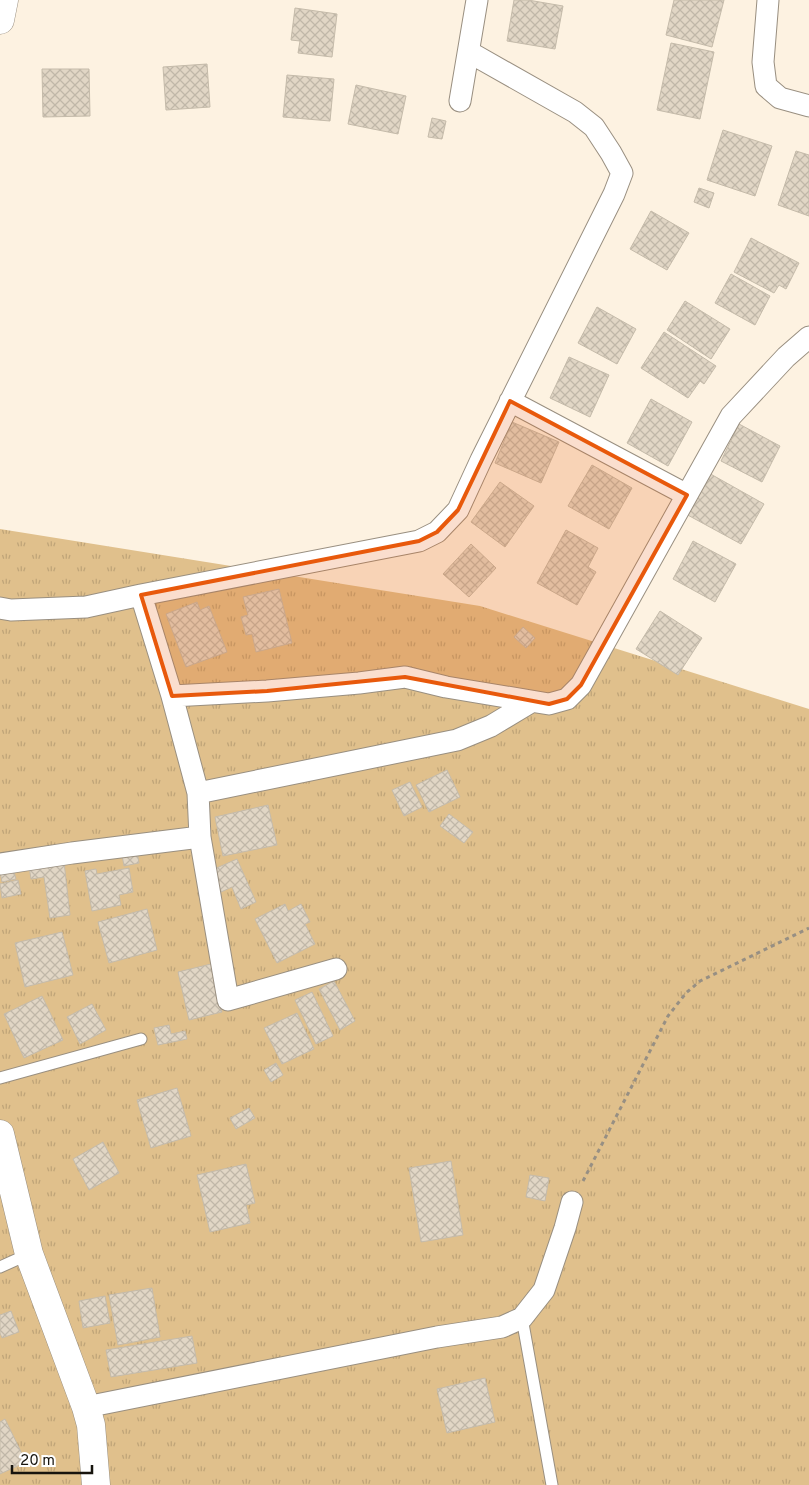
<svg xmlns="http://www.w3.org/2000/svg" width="809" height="1485" font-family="Overpass,sans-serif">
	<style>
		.grass { fill: url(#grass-tufts) }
		.building { fill: url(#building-cross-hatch); stroke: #c5bbaa }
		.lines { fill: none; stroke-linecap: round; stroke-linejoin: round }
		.lane-casing { stroke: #998f80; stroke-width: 13 }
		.street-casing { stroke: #998f80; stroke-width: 23 }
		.secondary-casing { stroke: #998f80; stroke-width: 29 }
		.path { stroke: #978f83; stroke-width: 3; stroke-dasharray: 4 4; stroke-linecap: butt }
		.lane { stroke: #fff; stroke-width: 11 }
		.street { stroke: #fff; stroke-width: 21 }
		.secondary { stroke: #fff; stroke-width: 28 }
		.marked { fill: #e8590c; fill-opacity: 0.2; stroke: #e8590c; stroke-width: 4; stroke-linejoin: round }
	</style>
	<defs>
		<pattern id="grass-tufts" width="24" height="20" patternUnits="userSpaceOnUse" patternTransform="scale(1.25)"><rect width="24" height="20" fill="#e0c08c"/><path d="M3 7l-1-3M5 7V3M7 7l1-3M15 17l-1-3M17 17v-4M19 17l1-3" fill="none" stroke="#bfa478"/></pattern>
		<pattern id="building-cross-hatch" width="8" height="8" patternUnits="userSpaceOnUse" patternTransform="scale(1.25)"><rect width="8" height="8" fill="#e1d6c5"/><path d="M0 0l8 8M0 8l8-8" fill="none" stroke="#c0b7a8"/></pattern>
	</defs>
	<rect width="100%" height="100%" fill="#fdf2e1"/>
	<path class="grass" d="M0 529 480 606 809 709V1485H0Z"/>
	<path class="building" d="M514 0H528L563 6 555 49 507 41Z
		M674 0H724L712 47 666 35Z
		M295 8 337 14 332 57 298 53 300 41 291 40Z
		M671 43 714 52 700 119 657 110Z
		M207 64 210 107 166 110 163 67Z
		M42 69H89L90 116 43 117Z
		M287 75 334 79 330 121 283 117Z
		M356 85 406 96 398 134 348 124Z
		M432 118 446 121 442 139 428 137Z
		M723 130 772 146 755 196 707 180Z
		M796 151 809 155V216L778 205Z
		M699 188 714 193 709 208 694 202Z
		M651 211 689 233 667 270 630 249Z
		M751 238 799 263 786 289 779 285 774 293 734 272Z
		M731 274 770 296 755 325 715 303Z
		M685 301 730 329 711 359 667 330Z
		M597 307 636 329 617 364 578 343Z
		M664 332 716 366 704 384 700 381 688 398 641 368Z
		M569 357 609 375 590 417 550 398Z
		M651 399 692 422 668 466 627 443Z
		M512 422 559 442 541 483 495 463Z
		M739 424 780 446 762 482 721 461Z
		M592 465 632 488 609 529 568 506Z
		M707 472 764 504 741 544 684 513Z
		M500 482 534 506 505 547 471 522Z
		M566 530 598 548 588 567 596 572 577 605 537 583Z
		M693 541 736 564 715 602 673 579Z
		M471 544 496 568 469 597 443 574Z
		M279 589 292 643 256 652 252 634 246 635 241 617 248 615 243 597Z
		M197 602 200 610 209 606 227 652 186 667 166 614Z
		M660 611 702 638 678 675 636 649Z
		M523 627 535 638 526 648 514 637Z
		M447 770 460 797 429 812 416 785Z
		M410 782 422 807 404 816 392 790Z
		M268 805 277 845 223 856 215 817Z
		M449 814 473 832 464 843 440 826Z
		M137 852 139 863 124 866 122 855Z
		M237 859 256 902 241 909 232 887 221 892 212 870Z
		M64 862 70 915 50 918 44 877 31 879 29 866Z
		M13 868 16 879 2 882 0 872Z
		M129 868 133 892 119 895 121 905 92 911 85 871 96 869 97 874Z
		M18 880 21 894 2 898 0 884Z
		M285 904 288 911 301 904 310 922 305 924 315 944 277 963 255 919Z
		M147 909 157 950 109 963 98 922Z
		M62 932 73 975 25 987 15 943Z
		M211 964 222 1012 189 1020 178 972Z
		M334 981 355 1021 340 1030 319 989Z
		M312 992 333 1036 316 1044 295 1000Z
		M42 996 63 1040 24 1058 4 1014Z
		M92 1004 106 1030 80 1044 67 1017Z
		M297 1013 314 1049 282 1064 264 1028Z
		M169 1025 171 1034 185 1031 187 1039 158 1045 154 1028Z
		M276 1063 283 1075 271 1082 264 1070Z
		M177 1088 191 1136 151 1148 137 1100Z
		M249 1108 255 1118 236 1129 230 1118Z
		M103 1142 119 1173 89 1190 73 1159Z
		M451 1161 463 1235 421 1242 409 1168Z
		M246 1164 255 1203 246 1205 250 1223 210 1232 197 1175Z
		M530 1175 549 1178 545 1201 526 1197Z
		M152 1288 160 1337 118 1345 109 1295Z
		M105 1296 110 1323 83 1328 79 1301Z
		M11 1311 19 1332 2 1338 0 1333V1315Z
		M192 1336 197 1363 111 1377 106 1350Z
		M485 1378 495 1422 447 1433 437 1389Z
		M5 1419 26 1462 0 1474V1422Z"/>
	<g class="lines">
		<g class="lane-casing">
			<path id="lane" d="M0 1078 141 1039
				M0 1267 29 1254
				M522 1318 552 1485"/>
		</g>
		<g class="street-casing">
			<path id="street" d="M768 0 763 62 766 86 780 98 809 106
				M460 101 477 0
				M510 401 687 495
				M141 595 419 541 437 532 458 510 481 460 614 194 622 173 611 153 594 127 575 112 469 52
				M0 608 11 610 86 607 141 595 172 696 198 793 200 837 228 1000 336 969
				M172 696 267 691 359 683 405 677 446 687 549 704 567 699 581 685 731 416 786 357 809 337
				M198 793 457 740 491 726 531 702
				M0 864 72 853 200 837
				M86 1407 437 1337 502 1327 522 1318 544 1290 565 1228 572 1202"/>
		</g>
		<g class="secondary-casing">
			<path id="secondary" d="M0 20 4 0
				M0 1134 29 1254 86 1407 91 1425 96 1485"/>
		</g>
		<path class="path" d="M583 1181 668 1016 686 993 700 981 809 928"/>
		<use href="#lane" class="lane"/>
		<use href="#street" class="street"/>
		<use href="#secondary" class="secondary"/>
	</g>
	<path class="marked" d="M510 401 687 495 581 685 567 699 549 704 405 677 267 691 172 696 141 595 419 541 437 532 458 510Z"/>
	<path d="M12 1465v8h80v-8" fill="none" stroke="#17140e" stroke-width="2.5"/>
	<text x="20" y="1465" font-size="15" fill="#17140e" stroke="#ffffff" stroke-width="4" paint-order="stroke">20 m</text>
</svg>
